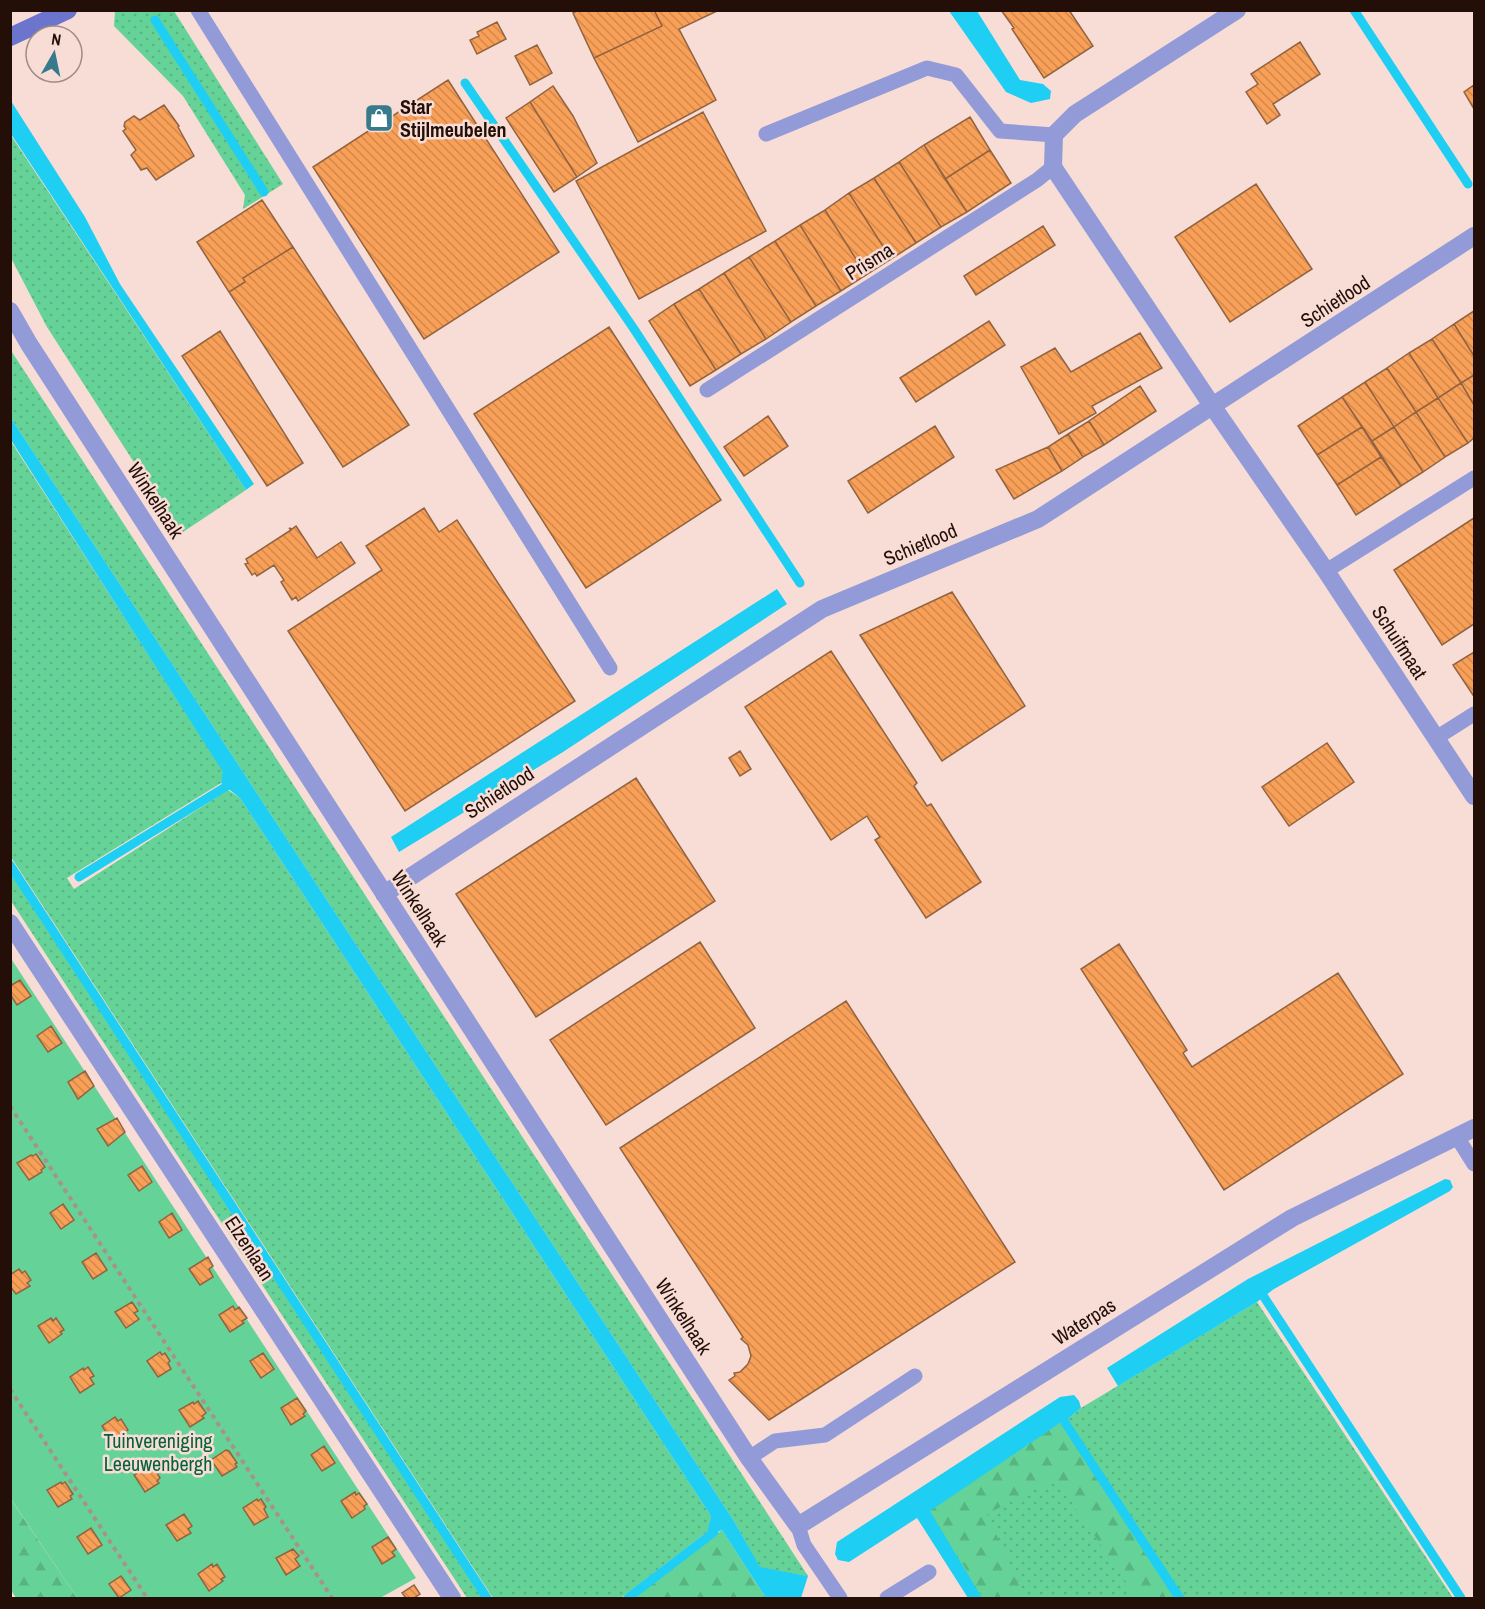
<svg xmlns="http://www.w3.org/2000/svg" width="1485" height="1609" font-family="'Archivo Narrow',sans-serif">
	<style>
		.grass { fill: url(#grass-dots) }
		.forest { fill: url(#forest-firs) }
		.garden { fill: #65d397 }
		.water { fill: #1fcef3 }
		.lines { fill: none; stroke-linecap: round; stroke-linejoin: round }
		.stream { stroke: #1fcef3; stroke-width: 9 }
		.building { fill: url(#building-back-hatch); stroke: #916340; stroke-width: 1.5 }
		.path { stroke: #a99189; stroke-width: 4; stroke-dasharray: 4.5 4.5; stroke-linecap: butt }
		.lane { stroke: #929bd7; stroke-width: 15 }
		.street { stroke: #929bd7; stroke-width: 18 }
		.secondary { stroke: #6c75cd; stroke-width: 18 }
		.labels { text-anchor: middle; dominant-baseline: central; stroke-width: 5; stroke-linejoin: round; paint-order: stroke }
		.poi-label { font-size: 20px; font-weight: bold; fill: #240f08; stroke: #f7ddd5; text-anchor: start }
		.street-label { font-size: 20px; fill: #240f08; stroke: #f7ddd5 }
		.park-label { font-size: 20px; fill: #06613a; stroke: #f7ddd5 }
	</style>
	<defs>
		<pattern id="grass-dots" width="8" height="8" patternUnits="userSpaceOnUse" patternTransform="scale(1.5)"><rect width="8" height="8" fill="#65d397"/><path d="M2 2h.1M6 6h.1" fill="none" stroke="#58b481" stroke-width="1.8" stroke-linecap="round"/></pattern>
		<pattern id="forest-firs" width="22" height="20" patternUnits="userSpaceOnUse" patternTransform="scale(1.5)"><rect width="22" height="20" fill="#65d397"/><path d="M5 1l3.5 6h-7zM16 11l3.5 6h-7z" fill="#58b481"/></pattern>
		<pattern id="building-back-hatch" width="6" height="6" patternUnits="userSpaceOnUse" patternTransform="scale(1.5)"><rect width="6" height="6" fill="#f89f58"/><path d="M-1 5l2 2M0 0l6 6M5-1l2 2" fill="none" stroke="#d4884b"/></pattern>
	</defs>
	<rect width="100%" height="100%" fill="#f7ddd5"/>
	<path class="grass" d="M115 11H174L283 184 243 209 245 195 183 96 114 26Z
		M10 134 246 490 180 534 47 327 11 258Z
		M10 349 808 1576 760 1568 734 1521 11 418Z
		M10 440 224 772 221 783 67 878 74 889 228 790 240 798 711 1516 708 1531 621 1598H493L11 857Z
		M11 874 483 1598H467L11 901Z
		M1257 1302 1453 1598H972L910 1501 1068 1419 1081 1408Z"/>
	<path class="forest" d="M1060 1423 1174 1598H1135L1126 1582 1056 1479 987 1514 1025 1598H984L930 1511Z
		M10 1498 77 1598H16L11 1590Z
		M722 1530 766 1598H634Z"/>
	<path class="garden" d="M10 957 416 1578 380 1598H77L11 1499Z"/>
	<path class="water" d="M949 11H977L1020 80 1043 84 1051 91 1050 99 1031 103 1006 92Z
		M11 101 85 217 120 284 254 484 246 490 11 134Z
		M11 418 734 1521 760 1567 808 1576 801 1598H766L722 1530 706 1537 711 1516 240 798 221 783 223 772 11 440Z
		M777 589 787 604 563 752 399 852 391 837Z
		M1445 1179 1450 1180 1453 1187 1450 1191 1274 1289 1257 1302 1118 1386 1107 1368 1248 1279Z
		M1074 1395 1079 1401 1081 1408 1068 1419 1185 1598H1174L1060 1423 930 1511 982 1598H968L917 1518 849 1562 838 1560 835 1554 837 1542 1060 1397Z"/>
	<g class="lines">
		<path class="stream" d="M1354 10 1468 184
			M155 20 264 192
			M465 83 634 329 800 583
			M10 865 487 1598
			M79 877 235 781
			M1264 1297 1461 1598
			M628 1598 714 1532"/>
	</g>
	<path class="building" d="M578 10H654L662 26 594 58 573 13Z
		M654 10H719L679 29 716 100 638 142 594 58 662 26Z
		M1001 10H1069L1093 46 1044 78 1012 29 1014 28Z
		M497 22 506 39 477 54 470 40 479 36 477 32Z
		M1300 42 1320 74 1273 104 1280 115 1267 124 1246 92 1258 84 1251 74Z
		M537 45 552 73 530 85 515 56Z
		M448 80 559 252 424 339 313 167 370 130 366 122 386 109 391 117Z
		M1474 85V109L1464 92Z
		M553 86 573 116 597 163 577 177 530 102Z
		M530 102 577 177 554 192 506 118Z
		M164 105 179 126 178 127 194 156 156 180 147 168 141 170 131 155 136 150 123 131 126 129 124 126 125 122 134 116 140 120Z
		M703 112 766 231 639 299 576 181Z
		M970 117 990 150 945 179 924 145Z
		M924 145 967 212 941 227 899 162Z
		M990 150 1011 183 967 212 945 179Z
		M899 162 941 227 916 243 874 178Z
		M874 178 916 243 891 259 849 193Z
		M1256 184 1312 269 1230 322 1175 237Z
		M849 193 891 259 866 275 825 210Z
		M262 200 293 247 243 278 245 282 229 292 197 242Z
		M825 210 866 275 841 291 800 225Z
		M800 225 841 291 816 306 775 241Z
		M1043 226 1055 245 976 295 964 276Z
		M775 241 816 306 791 322 749 257Z
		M293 247 409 425 343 467 229 292 245 282 243 278Z
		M749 257 791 322 766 339 724 273Z
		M724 273 766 339 741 354 699 289Z
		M699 289 741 354 716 370 674 304Z
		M674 304 716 370 690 386 649 321Z
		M1474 311V356L1454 324Z
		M989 321 1005 345 916 402 900 378Z
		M1454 324 1474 356V375L1461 383 1432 339Z
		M609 327 721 500 586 588 474 414Z
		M220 331 303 463 267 486 182 356Z
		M1140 333 1162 368 1092 406 1096 413 1059 434 1021 367 1055 348 1071 372Z
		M1432 339 1461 383 1438 398 1409 353Z
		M1409 353 1438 398 1416 412 1387 368Z
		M1387 368 1416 412 1394 427 1365 382Z
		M1474 375V405L1461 383Z
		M1365 382 1394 427 1372 441 1342 397Z
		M1461 383 1474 405V438L1468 443 1438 398Z
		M1140 386 1156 411 1104 445 1089 421Z
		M1342 397 1362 427 1317 455 1298 426Z
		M1438 398 1468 443 1445 457 1416 412Z
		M1416 412 1445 457 1423 472 1394 427Z
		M768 416 788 446 744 476 724 447Z
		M1089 421 1104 445 1083 457 1068 434Z
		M935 426 954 457 868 513 848 481Z
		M1362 427 1381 457 1337 485 1317 455Z
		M1394 427 1423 472 1401 486 1372 441Z
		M1068 434 1083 457 1062 471 1048 447Z
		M1048 447 1062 471 1014 499 996 470Z
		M1381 457 1401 486 1356 515 1337 485Z
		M424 508 439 532 457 520 575 701 405 811 288 631 382 570 366 546Z
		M1474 518V624L1442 645 1394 570Z
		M296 526 317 558 341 542 355 563 298 601 296 597 292 600 281 582 284 580 274 565 257 576 255 573 252 575 245 564 248 563 246 559 291 530 289 528 292 529Z
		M952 592 1025 706 942 761 860 635Z
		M831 651 917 783 914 786 927 806 931 804 981 882 926 918 875 840 880 837 867 816 831 840 745 707Z
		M1474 652V694L1473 695 1453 665Z
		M1327 743 1354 782 1289 826 1262 787Z
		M740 751 751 769 740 776 729 758Z
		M636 778 715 901 536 1017 456 894Z
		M700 942 755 1028 606 1125 550 1040Z
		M1119 944 1187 1050 1183 1053 1192 1067 1338 973 1403 1074 1224 1190 1081 969Z
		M20 980 31 996 17 1005 10 994V986Z
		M846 1001 1015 1262 769 1420 729 1380 735 1376 734 1373 740 1372 748 1364 751 1356 748 1345 741 1339 743 1337 620 1148Z
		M51 1026 62 1043 48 1052 37 1036Z
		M85 1071 94 1086 78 1099 68 1082Z
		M117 1118 125 1132 108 1146 97 1129Z
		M36 1154 45 1167 41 1170 42 1172 29 1180 17 1163 31 1155 33 1156Z
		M142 1166 152 1182 139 1191 128 1175Z
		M63 1204 74 1220 61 1229 50 1213Z
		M172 1213 182 1230 169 1238 159 1222Z
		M96 1253 107 1270 93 1279 82 1262Z
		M208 1257 213 1266 209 1269 213 1277 200 1285 189 1269Z
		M19 1269 22 1273 25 1271 31 1280 27 1283 30 1286 16 1294 10 1286V1275Z
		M132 1302 138 1311 134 1313 139 1319 126 1328 115 1312Z
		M233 1306 235 1310 239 1307 247 1318 242 1321 244 1323 230 1332 219 1315Z
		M51 1318 53 1321 56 1318 64 1330 60 1332 62 1334 49 1343 38 1326Z
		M160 1352 162 1355 165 1353 170 1361 168 1363 171 1369 158 1377 147 1361Z
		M263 1353 274 1369 261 1378 250 1361Z
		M88 1367 94 1376 90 1378 94 1384 80 1393 70 1377 83 1368 84 1370Z
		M297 1398 306 1411 303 1414 305 1416 291 1425 281 1408Z
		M198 1401 206 1413 202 1416 204 1418 190 1427 179 1410 193 1402 194 1404Z
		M115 1417 118 1421 121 1419 128 1430 125 1432 126 1434 113 1443 102 1426Z
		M324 1446 335 1463 322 1471 311 1455Z
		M226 1450 229 1451 237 1463 235 1464 237 1467 222 1476 211 1460Z
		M148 1466 149 1469 153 1466 160 1478 157 1481 159 1483 145 1492 134 1475Z
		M61 1482 62 1484 65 1482 73 1494 70 1496 72 1499 58 1507 47 1490Z
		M355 1492 356 1495 359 1493 367 1504 364 1506 365 1509 352 1518 341 1501Z
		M257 1499 258 1501 261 1499 266 1507 264 1509 268 1517 254 1525 243 1508Z
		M184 1514 192 1526 188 1529 191 1533 177 1541 166 1525Z
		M91 1528 102 1545 88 1554 77 1537Z
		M388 1537 396 1549 392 1552 395 1556 382 1564 372 1547Z
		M293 1549 299 1556 295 1559 300 1566 286 1575 276 1558Z
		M212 1564 213 1567 217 1564 225 1577 221 1579 223 1581 209 1591 198 1574Z
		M121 1576 131 1590 119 1598 109 1584Z
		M414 1585 420 1594 414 1598H406L402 1593Z"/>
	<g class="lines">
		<path class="path" d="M10 1106 332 1598
			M10 1389 147 1598"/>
		<path class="lane" d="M198 10 610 668
			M766 134 927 68 956 75 1000 131 1054 135
			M707 390 1037 180 1053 167
			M1326 571 1474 478
			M1436 738 1474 714
			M1457 1137 1474 1164
			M749 1458 775 1441 825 1435 915 1376
			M798 1526 804 1545 840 1598
			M887 1598 929 1572"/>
		<path class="street" d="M1237 10 1075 114 1054 135 1053 167 1213 407 1326 571 1474 796
			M10 311 29 344 749 1458 798 1526 1292 1218 1474 1128
			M384 894 822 609 1038 519 1474 236
			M10 923 452 1598"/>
		<path class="secondary" d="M10 37 68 10"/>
	</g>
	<defs>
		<g id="shop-square" transform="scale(1.5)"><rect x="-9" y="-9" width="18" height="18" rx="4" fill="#377a8b" stroke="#f7ddd5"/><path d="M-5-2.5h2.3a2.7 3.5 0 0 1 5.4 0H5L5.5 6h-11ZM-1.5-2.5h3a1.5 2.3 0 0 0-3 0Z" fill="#fff"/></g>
	</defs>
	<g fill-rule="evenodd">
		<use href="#shop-square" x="379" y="118"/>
	</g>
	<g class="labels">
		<g class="poi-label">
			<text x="400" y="106">Star<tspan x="400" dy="23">Stijlmeubelen</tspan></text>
		</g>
		<g class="street-label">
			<text transform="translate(869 261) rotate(-32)">Prisma</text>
			<text transform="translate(1335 301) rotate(-33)">Schietlood</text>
			<text transform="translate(156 500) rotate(57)">Winkelhaak</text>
			<text transform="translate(920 544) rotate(-23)">Schietlood</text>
			<text transform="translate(1400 642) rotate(57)">Schuifmaat</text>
			<text transform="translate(499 792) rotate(-33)">Schietlood</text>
			<text transform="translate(420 908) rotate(57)">Winkelhaak</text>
			<text transform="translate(250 1248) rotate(57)">Elzenlaan</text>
			<text transform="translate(684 1316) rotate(57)">Winkelhaak</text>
			<text transform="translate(1084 1321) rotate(-32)">Waterpas</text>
		</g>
		<g class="park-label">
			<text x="158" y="1440">Tuinvereniging<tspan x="158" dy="23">Leeuwenbergh</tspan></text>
		</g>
	</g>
	<rect width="1485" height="1609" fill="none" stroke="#240f08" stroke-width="24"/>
	<g transform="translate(54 54) rotate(9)"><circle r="28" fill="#f7ddd5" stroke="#a38b83" stroke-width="1.5"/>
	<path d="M0-4.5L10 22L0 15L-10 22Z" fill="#377a8b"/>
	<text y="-9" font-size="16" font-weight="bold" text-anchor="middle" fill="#240f08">N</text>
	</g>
</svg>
